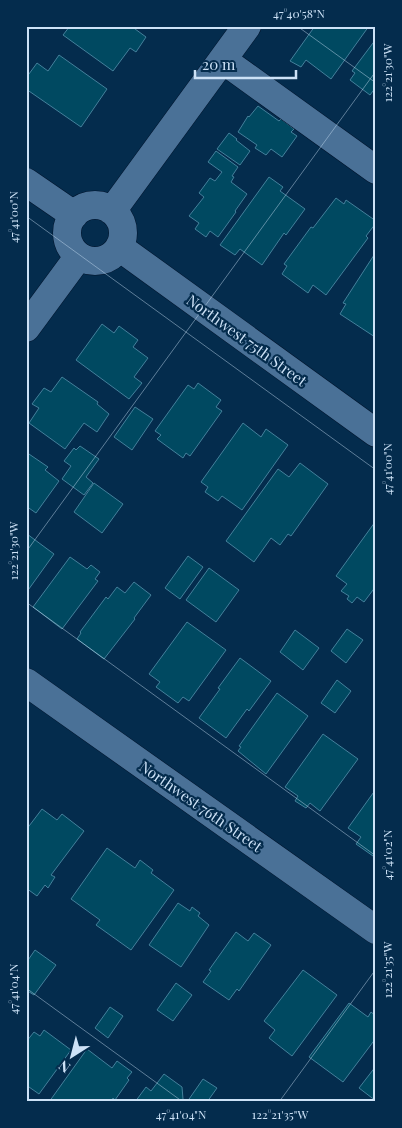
<svg xmlns="http://www.w3.org/2000/svg" width="402" height="1128" font-family="'Playfair Display',serif">
	<style>
		.building { fill: #004961; stroke: #44809b }
		.lines { fill: none; stroke-linecap: round; stroke-linejoin: round }
		.minor-casing { stroke: #00142c; stroke-width: 29 }
		.minor { stroke: #4a7197; stroke-width: 28 }
		.ticks { fill: none; stroke: #cde2f7; stroke-width: 1; stroke-opacity: 0.45 }
		.labels { text-anchor: middle; dominant-baseline: central; stroke-width: 4.5; stroke-linejoin: round; paint-order: stroke }
		.street-label { font-size: 15px; fill: #cde2f7; stroke: #042c4d }
		.neatline { fill: none; stroke: #cde2f7; stroke-width: 2 }
		.ticks-label { font-size: 12px; text-anchor: middle; fill: #cde2f7 }
	</style>
	<rect width="100%" height="100%" fill="#042c4d"/>
	<path class="building" d="M70 26H131L146 37 136 52 130 48 113 71 63 35Z
		M315 26H369L331 79 306 60 301 67 290 61Z
		M376 39V87L370 95 350 80 355 73 352 71Z
		M59 55 107 89 81 127 26 89V78L37 63 48 71Z
		M258 106 279 121 281 119 294 129 291 132 297 136 282 157 271 149 266 155 255 148 257 145 238 132 248 116 249 117Z
		M229 133 237 139 236 140 250 151 240 165 217 149Z
		M216 151 238 167 232 176 234 177 231 182 247 194 235 211 236 212 218 237 210 231 206 237 195 229 199 223 189 216 204 197 199 193 210 178 215 181 222 172 208 162Z
		M269 177 283 187 280 191 305 209 286 235 284 233 262 265 240 249 235 255 220 245Z
		M336 198 344 204 346 200 376 221V223L366 236 368 238 326 295 313 285 308 293 282 274 287 266 284 264 311 227 313 228Z
		M376 252V335L375 337 340 314 346 304 343 303Z
		M102 324 114 333 119 326 138 340 133 347 148 358 134 377 142 383 129 399 76 360Z
		M62 377 98 402 97 404 109 414 97 432 84 423 65 449 29 423 39 408 32 404 44 388 51 392Z
		M198 383 221 400 216 407 222 411 190 456 186 453 183 458 157 439 161 435 155 431 188 385 194 389Z
		M135 407 153 419 132 450 114 437Z
		M243 423 261 437 266 429 288 445 242 510 222 496 218 501 205 492 208 487 201 482Z
		M80 446 99 459 86 477 93 483 84 495 62 479 71 466 64 461 74 448 76 450Z
		M26 452 48 467 45 470 59 481 36 513 26 506Z
		M300 463 328 484 291 536 288 534 280 545 271 538 254 562 226 541 278 469 289 477Z
		M94 483 123 504 102 533 74 512Z
		M375 522 376 586 364 602 357 597 352 603 347 599 349 596 341 591 347 584 336 576Z
		M27 534 54 554 26 593V535Z
		M188 556 203 567 180 599 165 588Z
		M70 557 87 569 91 565 100 572 95 579 98 581 62 629 33 607Z
		M209 568 239 590 216 622 186 600Z
		M134 582 151 595 134 618 135 619 104 659 77 639 81 633 80 632 106 597 108 599 117 587 125 593Z
		M187 622 226 650 189 701 183 697 178 703 156 687 160 682 149 674Z
		M347 629 363 640 346 663 331 651Z
		M295 630 319 648 303 670 280 652Z
		M240 658 271 681 249 711 247 709 226 738 199 718 220 689 218 688Z
		M337 680 351 691 335 713 321 703Z
		M277 693 308 716 266 774 238 751 241 747 239 746Z
		M323 734 358 759 320 811 310 803 306 808 295 801 298 796 285 787Z
		M376 789V853L373 856 356 844 361 837 348 828Z
		M42 809 57 820 62 814 84 831 51 875 55 877 48 888 45 885 37 896 26 888V830Z
		M107 848 135 868 140 860 153 870 151 873 174 890 131 950 96 925 100 920 71 899Z
		M178 903 190 911 192 907 200 913 198 916 209 925 181 967 149 945Z
		M236 932 248 941 254 933 271 945 239 991 237 989 229 1000 203 982 211 971 209 970Z
		M35 950 56 965 34 995 26 990V963Z
		M303 970 337 995 292 1056 269 1038 275 1030 264 1021Z
		M176 983 192 995 173 1021 157 1010Z
		M349 1003 368 1017 371 1012 376 1016V1038L343 1082 309 1057Z
		M110 1007 123 1016 108 1038 95 1028Z
		M44 1030 71 1050 39 1094 29 1087 26 1090V1042L34 1032 40 1036Z
		M87 1049 112 1068 117 1061 132 1072 127 1078 129 1080 115 1100 113 1098 110 1102H49Z
		M376 1066V1101L359 1088Z
		M164 1074 182 1087 183 1099 181 1102H135L146 1087 151 1091Z
		M203 1079 217 1088 207 1102H187Z"/>
	<g class="lines">
		<g class="minor-casing">
			<path id="minor" d="M223 60 376 170
				M26 182 74 215
				M67 233a28 28 0 1 1 56 0a28 28 0 1 1-56 0Z
				M112 211 247 26
				M119 247 376 433
				M26 328 79 256
				M26 682 376 930"/>
		</g>
		<use href="#minor" class="minor"/>
	</g>
	<path class="ticks" d="M297 26 376 83M26 216 376 470M26 552 376 71M26 602 376 856M26 988 183 1102M279 1102 376 969"/>
	<g class="labels">
		<g class="street-label">
			<text transform="translate(247 340) rotate(36)">Northwest 75th Street</text>
			<text transform="translate(201 806) rotate(35)">Northwest 76th Street</text>
		</g>
	</g>
	<rect width="402" height="1128" fill="none" stroke="#042c4d" stroke-width="55"/>
	<g transform="translate(72 1056) rotate(216)" stroke="#042c4d" stroke-width="4" paint-order="stroke">
	<path d="M0-4L9 19L0 12L-9 19Z" fill="#cde2f7"/>
	<text y="-8" font-size="14" font-weight="bold" text-anchor="middle" fill="#cde2f7">N</text>
	</g>
	<path d="M195 70v8h101v-8" fill="none" stroke="#cde2f7" stroke-width="2.5"/>
	<text x="202" y="70" font-size="15" fill="#cde2f7" stroke="#042c4d" stroke-width="4" paint-order="stroke">20 m</text>
	<rect x="28" y="28" width="346" height="1072" class="neatline"/>
	<g class="ticks-label">
		<text x="299" y="18">47°40'58"N</text>
		<text transform="translate(388 73) rotate(-90)" y="4">122°21'30"W</text>
		<text transform="translate(14 217) rotate(-90)" y="4">47°41'00"N</text>
		<text transform="translate(388 469) rotate(-90)" y="4">47°41'00"N</text>
		<text transform="translate(14 551) rotate(-90)" y="4">122°21'30"W</text>
		<text transform="translate(388 855) rotate(-90)" y="4">47°41'02"N</text>
		<text transform="translate(388 970) rotate(-90)" y="4">122°21'35"W</text>
		<text transform="translate(14 989) rotate(-90)" y="4">47°41'04"N</text>
		<text x="181" y="1119">47°41'04"N</text>
		<text x="280" y="1119">122°21'35"W</text>
	</g>
</svg>
